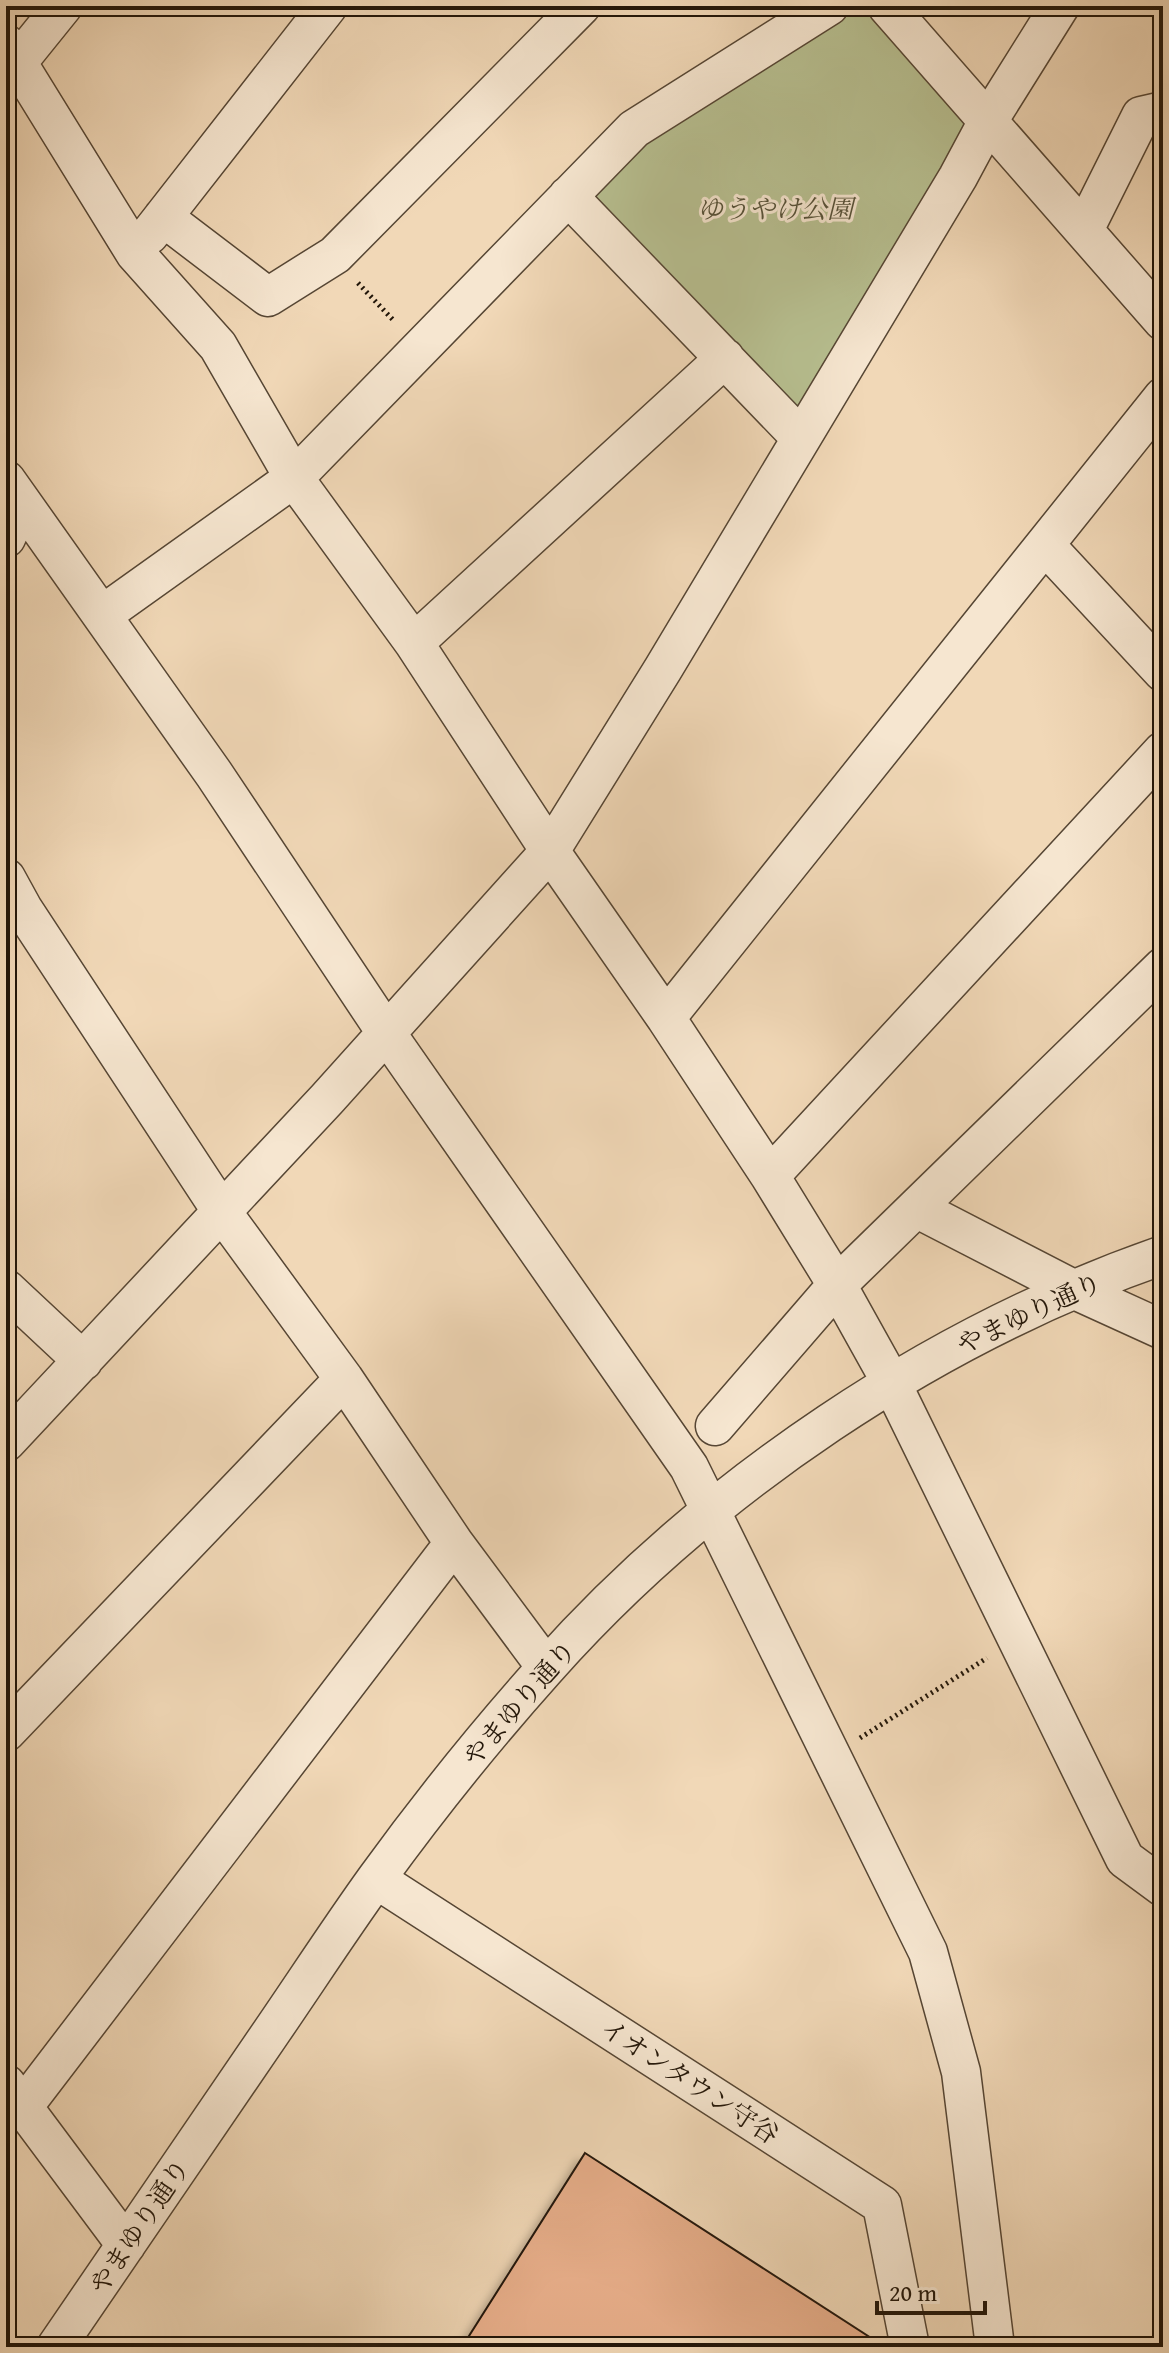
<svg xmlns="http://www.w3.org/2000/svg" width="1169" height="2353" font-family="'Gentium Book Plus','Noto Serif JP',serif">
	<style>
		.green { fill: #b7bf90; stroke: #6c6a4c; stroke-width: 2 }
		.building { fill: #e7ae8a; stroke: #221609; stroke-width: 2; filter: url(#shadow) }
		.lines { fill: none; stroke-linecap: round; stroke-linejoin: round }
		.minor-casing { stroke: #564634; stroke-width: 41 }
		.path { stroke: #221609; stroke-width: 5; stroke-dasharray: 2 4; stroke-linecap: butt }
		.minor { stroke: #f6e6d0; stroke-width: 38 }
		.labels { text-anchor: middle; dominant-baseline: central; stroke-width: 6; stroke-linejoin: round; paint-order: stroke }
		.park-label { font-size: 26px; font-style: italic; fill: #565138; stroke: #f6e6d0 }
		.street-label { font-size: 26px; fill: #221609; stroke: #f6e6d0 }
	</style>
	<defs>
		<filter id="shadow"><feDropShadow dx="-7" dy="7" stdDeviation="4" flood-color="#0004"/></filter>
	</defs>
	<rect width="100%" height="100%" fill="#f1d8b7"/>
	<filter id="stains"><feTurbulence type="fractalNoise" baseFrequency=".0025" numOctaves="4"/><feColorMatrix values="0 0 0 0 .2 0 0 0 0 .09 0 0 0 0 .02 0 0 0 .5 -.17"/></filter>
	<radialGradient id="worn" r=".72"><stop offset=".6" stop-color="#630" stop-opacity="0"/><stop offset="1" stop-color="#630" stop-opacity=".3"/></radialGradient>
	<path class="green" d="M829 6H887L988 121 801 438 568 196Z"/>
	<path class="building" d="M585 2153 885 2347H462Z"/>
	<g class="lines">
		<g class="minor-casing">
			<path id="minor" d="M887 6 1163 321
				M6 44 135 253 218 346 294 478 414 643 550 851 666 1018 770 1176 837 1285 891 1382 1125 1859 1163 1887
				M6 71 17 63 63 6
				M568 196 801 438
				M163 217 268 297 335 255 581 6
				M1084 230 1141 116 1163 111
				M149 235 328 6
				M6 480 214 774 387 1034 689 1467 928 1952 961 2072 995 2347
				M6 538 22 503
				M1045 545 1163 672
				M102 615 294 478 634 129 829 6
				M414 643 725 358
				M6 878 23 909 222 1212 344 1379 454 1543 546 1667
				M666 1018 1163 397
				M770 1176 1163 751
				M916 1208 1073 1289 1163 1330
				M6 1289 83 1361
				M715 1426 837 1285 1163 967
				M6 1442 327 1099 550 851 663 669 958 177 988 121 1060 6
				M6 1732 344 1379
				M376 1879 882 2205 910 2347
				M6 2084 126 2245
				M23 2107 454 1543
				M56 2347C128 2242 200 2136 272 2031 307 1980 340 1929 376 1879 429 1806 486 1735 546 1668 708 1486 933 1335 1163 1255"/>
		</g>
		<path class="path" d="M358 283 395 322
			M860 1738 987 1658"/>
		<use href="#minor" class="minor"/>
	</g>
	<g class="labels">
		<g class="park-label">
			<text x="775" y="208">ゆうやけ公園</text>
		</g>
		<g class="street-label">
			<text transform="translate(1029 1313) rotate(-25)">やまゆり通り</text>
			<text transform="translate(519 1703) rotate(-49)">やまゆり通り</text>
			<text transform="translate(690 2081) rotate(33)">イオンタウン守谷</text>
			<text transform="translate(139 2226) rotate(-56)">やまゆり通り</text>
		</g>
	</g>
	<rect width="1169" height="2353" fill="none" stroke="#f1d8b7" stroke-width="32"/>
	<rect x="8" y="8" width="1153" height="2337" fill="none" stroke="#221609" stroke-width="4"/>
	<rect x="16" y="16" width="1137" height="2321" fill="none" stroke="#221609" stroke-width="2"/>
	<path d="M877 2301v12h108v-12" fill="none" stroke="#221609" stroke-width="4"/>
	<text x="889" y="2301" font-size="24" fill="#221609" stroke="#f6e6d0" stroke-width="6" paint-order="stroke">20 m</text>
	<rect width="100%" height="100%" filter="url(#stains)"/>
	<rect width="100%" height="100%" fill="url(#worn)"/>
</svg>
